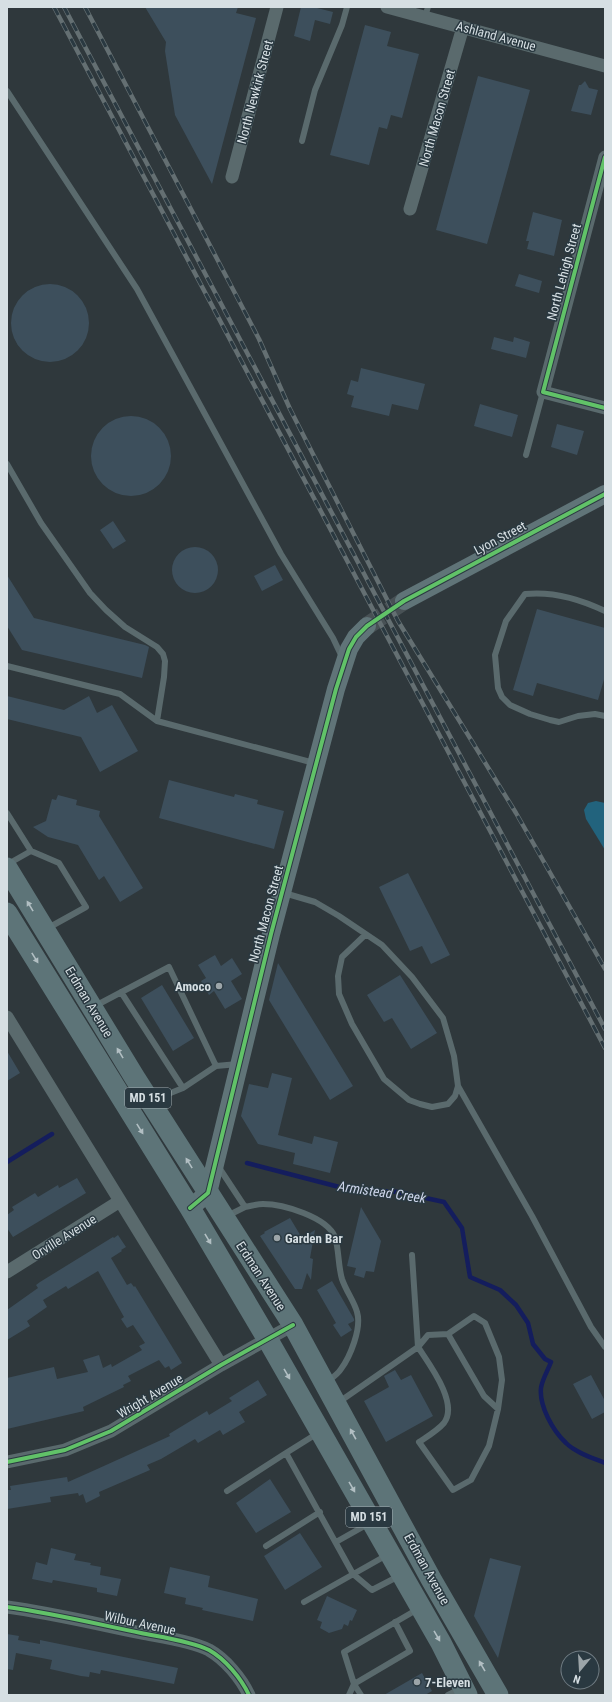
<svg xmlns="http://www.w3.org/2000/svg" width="612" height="1702" font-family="'Roboto Condensed',sans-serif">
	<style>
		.green { fill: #22637d }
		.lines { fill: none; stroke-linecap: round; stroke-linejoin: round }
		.stream { stroke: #141d5d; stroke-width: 4.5 }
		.building { fill: #3d4f5c }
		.secondary-tunnel { stroke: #485155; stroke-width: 18; stroke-dasharray: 18 9; stroke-linecap: butt }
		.lane { stroke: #5a6a6d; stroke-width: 6 }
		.street { stroke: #5a6a6d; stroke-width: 13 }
		.secondary { stroke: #607478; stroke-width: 18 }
		.primary { stroke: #5d7478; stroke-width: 21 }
		.rail-casing { stroke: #646f72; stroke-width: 4.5 }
		.rail { stroke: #2a3941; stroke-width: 3; stroke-dasharray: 9; stroke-linecap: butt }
		.cycleway-casing { stroke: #2a3941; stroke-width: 6 }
		.cycleway { stroke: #61c268; stroke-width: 4 }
		.oneway { fill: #b2bfc3 }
		.poi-dot { fill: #9ca5a9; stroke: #2a3941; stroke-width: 1.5 }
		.labels { text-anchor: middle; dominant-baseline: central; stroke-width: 3; stroke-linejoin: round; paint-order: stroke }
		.shield { fill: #2a3941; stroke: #a2adb2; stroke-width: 1 }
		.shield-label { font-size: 12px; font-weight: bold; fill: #d6dfe3 }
		.street-label { font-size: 13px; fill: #d6dfe3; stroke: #2a3941 }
		.poi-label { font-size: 13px; font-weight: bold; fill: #d6dfe3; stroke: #2a3941; text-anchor: start }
		.water-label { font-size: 14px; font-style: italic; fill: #ced6eb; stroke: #2a3941 }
	</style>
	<rect width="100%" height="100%" fill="#2f383c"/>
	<path class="green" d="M596 801 605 803V850L586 819 584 810 588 803Z"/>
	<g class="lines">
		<path class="stream" d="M7 1162 52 1134
			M247 1163 347 1189 398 1192 444 1202 462 1228 470 1277 500 1290 516 1305 528 1323 533 1344 545 1359 551 1362C548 1370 542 1380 541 1388 539 1406 553 1431 566 1443 576 1453 593 1458 605 1463"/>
	</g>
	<path class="building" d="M145 7H238L236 13 256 18 212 184 175 115 165 51 166 42Z
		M301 7H313L333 12 330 24 315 20 310 41 294 36Z
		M365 25 391 32 387 46 419 54 402 118 391 115 387 129 379 127 369 165 330 155Z
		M478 76 530 90 487 244 436 230Z
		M585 81 589 88 598 90 591 115 571 111 579 85H581Z
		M533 212 562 220 554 256 527 249 529 241H526Z
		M519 274 542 281 539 293 515 286Z
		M11 323a39 39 0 1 1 78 0a39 39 0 1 1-78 0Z
		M494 337 513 342 514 337 530 342 526 358 491 349Z
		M361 368 425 384 418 410 392 404 389 416 351 407 354 396 347 394 351 380 358 382Z
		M480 404 518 415 512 437 474 426Z
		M91 456a40 40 0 1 1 80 0a40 40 0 1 1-80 0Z
		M557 424 584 431 577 455 551 447Z
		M113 521 126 541 113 549 100 530Z
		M172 570a23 23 0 1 1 46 0a23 23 0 1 1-46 0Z
		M275 565 283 580 262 591 254 576Z
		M7 575 34 618 145 645 149 647 142 678 22 650 7 626Z
		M537 609 605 628V676L598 700 537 683 533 696 513 690Z
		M7 696 64 710 89 696 97 713 112 705 138 751 100 772 81 737 7 719Z
		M169 780 234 797 235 794 258 800 257 804 284 811 274 849 159 818Z
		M58 795 77 800 76 805 100 811 99 816 143 888 120 902 104 876 99 880 78 845 48 837 33 827 46 821 52 799 56 800Z
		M408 873 450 955 431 964 422 946 410 951 379 887Z
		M215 955 221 966 232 958 242 974 231 981 242 999 225 1009 214 991 209 995 201 981 206 978 198 965Z
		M278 963 353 1086 330 1100 269 1000Z
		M400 975 437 1033 411 1049 392 1018 384 1022 367 995Z
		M162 985 194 1038 173 1051 141 998Z
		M7 1051 20 1073 7 1081Z
		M272 1073 292 1078 278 1135 312 1144 314 1136 338 1142 330 1173 293 1164 295 1153 258 1144 241 1116 249 1084 268 1088Z
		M77 1178 86 1193 13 1237 7 1228V1215L14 1210 12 1207 35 1193 38 1197 58 1185 59 1188Z
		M361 1207 381 1241 374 1272 366 1271 364 1278 354 1275 356 1268 347 1266Z
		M290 1218 302 1238 315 1230 310 1258 313 1259 311 1280 307 1273 302 1289H295L260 1236 265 1233 264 1232Z
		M118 1235 126 1247 121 1250 122 1251 111 1258 127 1285 131 1283 134 1287 135 1286 182 1363 171 1370 169 1366 165 1368 159 1360 128 1376 131 1381 123 1385 124 1387 83 1407 84 1411 7 1429V1378L54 1367 57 1379 88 1372 83 1360 99 1355 103 1368 111 1364 112 1367 142 1350 139 1346 145 1343 133 1325 127 1328 121 1319 124 1317 98 1271 68 1289 66 1286 43 1300 47 1307 27 1321 30 1326 7 1340V1310L38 1288 36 1285 40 1282 113 1237 114 1238Z
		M332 1281 354 1319V1321L348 1324 352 1330 341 1337 333 1325 336 1323 317 1290Z
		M395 1370 401 1380 411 1375 433 1416 386 1442 364 1401 389 1387 384 1376Z
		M591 1375 605 1401V1412L592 1419 573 1384Z
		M258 1380 267 1395 239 1412 245 1422 223 1435 220 1430 198 1443 195 1439 161 1459 147 1465 150 1470 99 1492 100 1496 86 1503 83 1494 79 1496 78 1493 50 1497 51 1502 7 1509V1490H11L10 1486 67 1477 68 1482 95 1470 170 1436 169 1434 207 1411 209 1415 232 1401 229 1398Z
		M270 1479 291 1512 256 1533 236 1503Z
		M300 1533 322 1567 285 1590 264 1556Z
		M51 1548 76 1554 74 1560 91 1563 90 1565 101 1567 100 1575 121 1579 117 1596 97 1592V1588L53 1580 52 1583 32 1579 36 1562 47 1565Z
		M490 1558 521 1566 498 1658 474 1616Z
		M170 1567 210 1576 208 1587 258 1599 253 1621 202 1610 203 1608 185 1604 186 1598 164 1593Z
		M327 1596 357 1610 352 1621 350 1620 348 1626 344 1624 342 1629 329 1633 320 1628 322 1622 317 1620Z
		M7 1634 19 1636 18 1640 40 1644V1640L178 1668 174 1684 101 1670 100 1674 90 1672 89 1677 81 1676 50 1669 52 1660 16 1653 13 1670 7 1669Z
		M422 1673 432 1691 425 1695H384Z"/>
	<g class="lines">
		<path class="secondary-tunnel" d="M367 626 404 601"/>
		<path class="lane" d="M425 17 428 7
			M7 91 137 289 281 554 333 638 342 657
			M302 141 315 90 342 25 347 7
			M526 455 543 392
			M7 464 41 523 90 593 106 610 125 627 157 647 163 654 165 661 164 677 157 721
			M605 611C580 599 553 591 525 594L506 621 495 655 498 688 502 697 510 705 530 714 550 720 559 722 578 716 595 714 605 716
			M7 666 120 694 157 721 314 763
			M7 813 31 851
			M8 864 31 851 59 863 86 907 48 928
			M284 893 315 902 339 916 382 945 412 977 443 1018 454 1056 458 1086 455 1096 448 1104 432 1107 420 1104 409 1100 384 1079 352 1024 339 994 338 976 342 957 365 935
			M121 992 183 1088 153 1100
			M95 1006 169 967 216 1066 238 1064
			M458 1086 532 1216 591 1327 605 1347
			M183 1088 216 1066
			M218 1166 245 1207 227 1216
			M245 1207C251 1206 257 1204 263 1204 283 1204 327 1217 335 1237 339 1249 338 1266 342 1279 346 1291 354 1301 357 1312 362 1328 350 1357 341 1369 338 1374 332 1378 328 1381
			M412 1255 418 1347
			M448 1334 474 1316 485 1323 499 1357 502 1380 498 1409
			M339 1402 418 1347C429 1364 459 1403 444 1423 437 1431 428 1436 419 1442L453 1490 471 1480 489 1446 498 1409 484 1396 448 1334 428 1335 418 1347
			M286 1453 318 1433
			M227 1491 286 1453 353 1574 372 1590 399 1576
			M336 1542 391 1511
			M266 1546 320 1512
			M304 1602 387 1555
			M349 1695 354 1684 344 1652 418 1609
			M361 1695 354 1684 410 1651 395 1622
			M448 1695 460 1689"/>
		<path class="street" d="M387 7 605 66
			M605 157 543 392 605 408
			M232 177 277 7
			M410 209 463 27
			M7 1017 221 1365
			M7 1272 120 1201
			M7 1462 65 1450 111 1431 221 1365 293 1325
			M7 1607C52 1613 97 1624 141 1633 161 1637 191 1641 209 1650 225 1659 241 1678 249 1695"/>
		<path class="secondary" d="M404 601 605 494
			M190 1208 208 1193 271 934 336 689 349 649 356 637 367 626"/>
		<path class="primary" d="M7 868 135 1078 293 1325 431 1579 498 1695
			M7 913 190 1208 268 1340 441 1643 467 1695"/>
		<g class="rail-casing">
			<path id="rail" d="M54 7 605 1048
				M64 7 605 1029
				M85 7 259 339 290 409 398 621 516 813 605 969"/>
		</g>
		<use href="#rail" class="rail"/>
		<g class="cycleway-casing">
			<path id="cycleway" d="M605 157 543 392 605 408
				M190 1208 208 1193 271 934 336 689 349 649 356 637 367 626 404 601 605 494
				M7 1462 65 1450 111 1431 221 1365 293 1325
				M7 1607C52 1613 97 1624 141 1633 161 1637 191 1641 209 1650 225 1659 241 1678 249 1695"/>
		</g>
		<use href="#cycleway" class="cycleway"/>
	</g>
	<defs><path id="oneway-solid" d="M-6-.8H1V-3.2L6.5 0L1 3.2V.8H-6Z"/></defs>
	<g class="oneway">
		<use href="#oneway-solid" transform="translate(30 906) rotate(-121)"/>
		<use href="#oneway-solid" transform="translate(35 958) rotate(58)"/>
		<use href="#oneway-solid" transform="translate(120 1053) rotate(-121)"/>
		<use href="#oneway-solid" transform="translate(140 1129) rotate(58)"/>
		<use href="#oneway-solid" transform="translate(189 1163) rotate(-122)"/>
		<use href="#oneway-solid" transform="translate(208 1239) rotate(59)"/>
		<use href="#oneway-solid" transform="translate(287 1374) rotate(60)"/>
		<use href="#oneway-solid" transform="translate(353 1434) rotate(-119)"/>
		<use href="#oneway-solid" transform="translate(352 1487) rotate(60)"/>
		<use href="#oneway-solid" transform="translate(437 1636) rotate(60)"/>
		<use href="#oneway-solid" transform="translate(482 1666) rotate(-120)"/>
	</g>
	<g class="poi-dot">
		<circle cx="219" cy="986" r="4"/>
		<circle cx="277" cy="1238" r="4"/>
		<circle cx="417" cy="1682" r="4"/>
	</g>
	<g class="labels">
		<g class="shield">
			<rect x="125" y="1088" width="46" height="20" rx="3"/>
			<rect x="346" y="1507" width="46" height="20" rx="3"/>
		</g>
		<g class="shield-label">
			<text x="148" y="1098">MD 151</text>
			<text x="369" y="1517">MD 151</text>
		</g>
		<g class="street-label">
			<text transform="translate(496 36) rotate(15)">Ashland Avenue</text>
			<text transform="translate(255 92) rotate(-75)">North Newkirk Street</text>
			<text transform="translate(437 118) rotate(-74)">North Macon Street</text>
			<text transform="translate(564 272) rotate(-75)">North Lehigh Street</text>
			<text transform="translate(500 538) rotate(-28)">Lyon Street</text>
			<text transform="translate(266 914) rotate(-75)">North Macon Street</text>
			<text transform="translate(89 1002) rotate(59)">Erdman Avenue</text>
			<text transform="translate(64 1237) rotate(-32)">Orville Avenue</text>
			<text transform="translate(261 1276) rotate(57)">Erdman Avenue</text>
			<text transform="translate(150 1396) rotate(-31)">Wright Avenue</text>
			<text transform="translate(427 1569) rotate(61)">Erdman Avenue</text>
			<text transform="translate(140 1623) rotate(12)">Wilbur Avenue</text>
		</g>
		<g class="poi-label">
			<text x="211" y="986" text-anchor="end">Amoco</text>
			<text x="285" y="1238">Garden Bar</text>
			<text x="425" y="1682">7-Eleven</text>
		</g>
		<g class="water-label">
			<text transform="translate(382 1192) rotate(8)">Armistead Creek</text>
		</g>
	</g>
	<rect width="612" height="1702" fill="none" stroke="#d6dfe3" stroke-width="16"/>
	<g transform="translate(580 1670) rotate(198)"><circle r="19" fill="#2a3941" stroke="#6f7b82"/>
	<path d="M0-3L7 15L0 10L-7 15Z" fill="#9ca5a9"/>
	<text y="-6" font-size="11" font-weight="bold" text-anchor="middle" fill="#d6dfe3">N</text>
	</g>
</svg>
